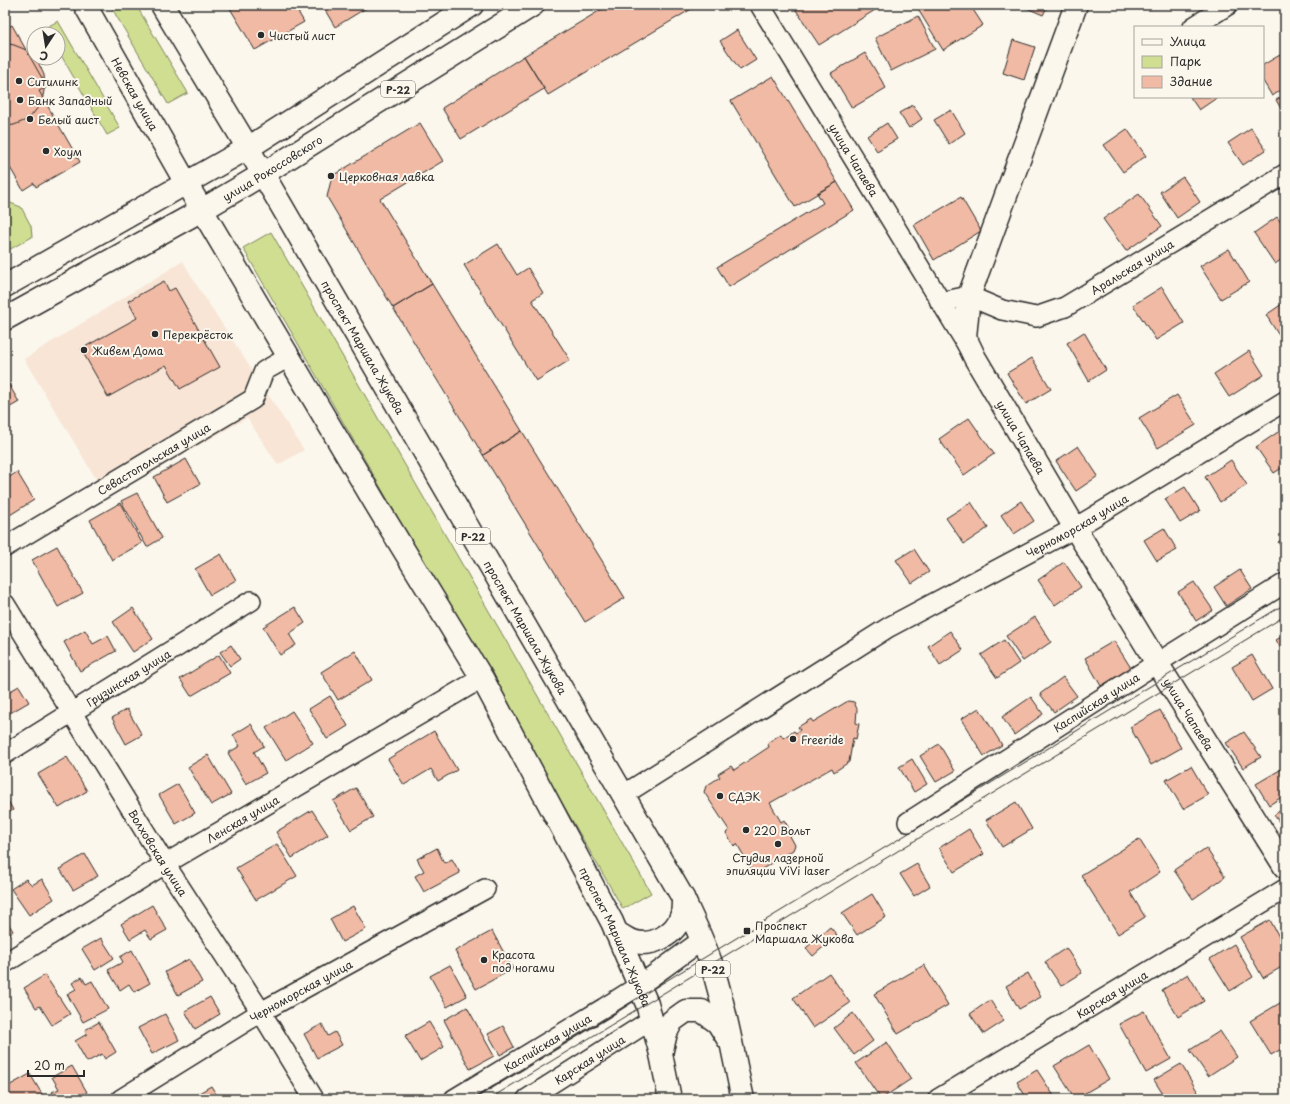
<svg xmlns="http://www.w3.org/2000/svg" width="1290" height="1104" font-family="'Playpen Sans',sans-serif">
	<style>
		.built { fill: #f8e5d6 }
		.green { fill: #d0de92; stroke: #7e845e }
		.building { fill: #f1baa4; stroke: #2b2b2b }
		.lines { fill: none; stroke-linecap: round; stroke-linejoin: round }
		.minor-casing { stroke: #2b2b2b; stroke-width: 22 }
		.tertiary-casing { stroke: #2b2b2b; stroke-width: 25 }
		.primary-casing { stroke: #2b2b2b; stroke-width: 25 }
		.trunk-casing { stroke: #2b2b2b; stroke-width: 25 }
		.minor { stroke: #fbf7ec; stroke-width: 19 }
		.tertiary { stroke: #fbf7ec; stroke-width: 22 }
		.primary { stroke: #fbf7ec; stroke-width: 22 }
		.trunk { stroke: #fbf7ec; stroke-width: 22 }
		.tram { stroke: #2b2b2b; stroke-width: 1 }
		.poi-dot { fill: #2b2b2b; stroke: #fbf7ec; stroke-width: 1.5 }
		.labels { text-anchor: middle; dominant-baseline: central; stroke-width: 4; stroke-linejoin: round; paint-order: stroke }
		.shield { fill: #fbf7ec; stroke: #696865; stroke-width: 1 }
		.shield-label { font-size: 10px; font-weight: bold; fill: #2b2b2b }
		.poi-label { font-size: 11px; fill: #2b2b2b; stroke: #fbf7ec; text-anchor: start }
		.street-label { font-size: 11px; fill: #2b2b2b; stroke: #fbf7ec }
	</style>
	<rect width="100%" height="100%" fill="#fbf7ec"/>
	<filter id="ink" filterUnits="userSpaceOnUse"><feTurbulence type="fractalNoise" baseFrequency=".025" numOctaves="2"/><feDisplacementMap in="SourceGraphic" scale="8" xChannelSelector="R" yChannelSelector="G"/><feConvolveMatrix kernelMatrix="1 2 1 2 8 2 1 2 1" color-interpolation-filters="sRGB"/></filter>
	<g filter="url(#ink)">
		<path class="built" d="M183 261 196 284 304 450 278 465 247 418 107 497 24 359Z"/>
		<path class="green" d="M110 5H136L188 93 168 104Z
			M58 21 120 128 107 135 58 50V34H49L45 28Z
			M5 201 21 207 31 226 32 237 5 252Z
			M271 232 651 893 623 909 243 248Z"/>
		<path class="building" d="M228 5H294L304 22 255 50Z
			M322 5H371L335 27Z
			M609 5H698L548 95 524 56Z
			M797 5H883L819 45 794 7Z
			M928 5H970L983 25 943 50 919 11Z
			M1020 5H1048L1043 15Z
			M1281 5H1285V14L1279 6Z
			M918 16 935 49 891 71 875 38Z
			M12 25 47 87 39 91 80 162 36 187 34 183 23 190 5 159V149L6 148 5 147V29Z
			M737 30 756 60 740 70 720 41Z
			M1013 40 1035 47 1024 80 1003 73Z
			M5 43 14 45 24 49 33 55 39 64 44 75 45 85 43 96 39 106 32 115 24 121 14 125 5 126Z
			M865 53 886 88 852 108 831 73Z
			M1280 55 1285 63V88L1272 96 1263 81V65Z
			M524 56 544 89 461 139 442 108Z
			M773 76 837 182 795 207 731 101Z
			M1285 95V115L1276 100Z
			M1190 97H1218L1199 110Z
			M913 105 922 119 909 128 899 113Z
			M951 110 965 133 949 144 934 120Z
			M420 123 443 161 380 199 432 284 393 308 327 197 332 176Z
			M887 123 897 139 877 151 867 136Z
			M1251 128 1266 150 1243 165 1228 143Z
			M1127 129 1146 156 1123 172 1104 145Z
			M1183 177 1200 202 1177 218 1160 192Z
			M837 182 854 210 729 287 717 267 823 203 817 193Z
			M1139 194 1162 226 1126 251 1103 219Z
			M961 197 981 231 934 260 914 225Z
			M1277 217 1285 228V257L1275 264 1254 233Z
			M498 244 517 275 528 268 543 293 532 300 570 360 536 381 464 265Z
			M1229 249 1249 282 1221 299 1200 266Z
			M164 281 169 291 175 288 220 367 180 389 166 365 108 397 81 349 137 318 128 301Z
			M432 284 522 431 483 455 393 308Z
			M1162 287 1184 323 1156 340 1133 305Z
			M1285 302V345L1266 315Z
			M1084 332 1106 370 1089 381 1067 343Z
			M1249 351 1264 375 1229 397 1214 374Z
			M1032 358 1051 389 1026 404 1007 373Z
			M5 378 19 402 5 410Z
			M1177 395 1196 425 1158 448 1139 418Z
			M969 418 994 454 964 475 939 439Z
			M522 431 625 598 585 622 483 455Z
			M1278 432 1285 441V466L1274 473 1256 447Z
			M1078 446 1098 476 1076 491 1056 461Z
			M186 459 200 484 167 502 154 477Z
			M1231 460 1247 485 1220 502 1205 477Z
			M17 472 34 500 5 518V480Z
			M1185 487 1200 511 1180 523 1165 499Z
			M137 493 162 538 147 547 121 501Z
			M1021 501 1034 521 1014 534 1001 515Z
			M971 502 988 528 964 544 946 518Z
			M120 503 142 543 112 560 90 520Z
			M1164 528 1177 550 1157 561 1144 540Z
			M1285 538V553L1278 542Z
			M57 546 83 593 58 607 32 560Z
			M914 549 929 572 912 583 896 560Z
			M221 554 236 580 210 595 195 569Z
			M1064 562 1081 587 1055 605 1038 580Z
			M1240 570 1252 589 1226 606 1214 587Z
			M1194 582 1213 610 1196 621 1178 592Z
			M295 607 305 623 289 634 296 645 280 655 263 627Z
			M133 608 153 639 133 652 113 622Z
			M1035 617 1051 642 1023 661 1006 636Z
			M85 630 93 644 108 636 116 651 80 671 64 642Z
			M950 631 963 650 940 665 928 646Z
			M1285 635V656L1276 640Z
			M1004 640 1019 663 997 678 981 655Z
			M1114 641 1131 668 1101 686 1085 658Z
			M231 645 240 659 230 666 220 652Z
			M355 651 372 680 338 700 321 672Z
			M219 655 230 673 191 696 180 679Z
			M1252 655 1272 689 1252 701 1232 667Z
			M1063 677 1077 696 1054 712 1040 694Z
			M19 686 29 702 5 716V694Z
			M330 696 348 726 327 739 309 709Z
			M1031 697 1043 714 1014 735 1002 717Z
			M848 701 854 702 857 709 856 723 859 724 856 739 853 738 849 762 834 772 832 768 770 803 781 822 784 820 793 835 790 836 795 845 793 850 759 871 752 870 737 844 734 846 726 833 729 830 704 792 706 786 720 777 718 774 731 766 734 770 769 747 767 743 781 734 783 738 794 731 796 733 800 730 798 727 811 719 813 722Z
			M979 708 1002 745 984 756 961 719Z
			M127 709 142 735 126 744 112 718Z
			M1160 710 1181 748 1151 765 1130 727Z
			M292 711 313 743 286 760 266 728Z
			M251 724 264 746 254 752 266 773 246 784 228 753 240 746 233 735Z
			M434 731 457 770 438 781 431 769 404 785 388 759Z
			M1244 732 1261 757 1243 768 1226 743Z
			M939 744 955 771 936 782 920 756Z
			M208 755 231 794 211 805 188 767Z
			M67 757 87 791 59 808 38 774Z
			M912 759 927 784 914 792 899 767Z
			M1191 766 1208 795 1183 809 1166 780Z
			M1285 767V795L1269 805 1256 784Z
			M178 784 195 813 176 824 159 795Z
			M356 788 373 817 351 830 333 801Z
			M5 795 13 810 5 815Z
			M1016 802 1032 829 1002 847 986 820Z
			M1285 807V830L1274 815Z
			M312 810 328 835 292 858 276 832Z
			M969 829 984 854 954 872 939 848Z
			M1139 839 1160 872 1130 892 1145 917 1118 934 1081 875Z
			M277 844 297 876 256 900 236 868Z
			M437 848 444 863 452 859 460 873 424 892 415 876 424 871 417 859Z
			M1206 848 1225 877 1193 899 1174 870Z
			M85 854 98 876 73 890 60 869Z
			M917 864 930 886 914 896 900 874Z
			M26 879 32 885 42 879 54 899 29 915 11 889Z
			M872 894 886 917 857 935 842 913Z
			M152 905 167 930 151 939 145 930 130 939 121 924Z
			M353 906 366 929 342 942 330 919Z
			M5 918 13 931 5 937Z
			M1270 920 1285 948V965L1263 978 1240 937Z
			M830 927 837 935 813 956 806 948Z
			M492 931 513 969 476 989 455 951Z
			M101 938 114 958 95 970 82 949Z
			M1234 944 1253 977 1230 991 1210 959Z
			M1066 948 1082 973 1061 986 1045 962Z
			M132 950 150 983 134 992 129 984 120 990 108 970 123 962 120 957Z
			M189 959 202 982 178 995 165 972Z
			M450 965 467 996 447 1007 430 976Z
			M924 965 948 1005 898 1034 874 994Z
			M829 973 850 1003 813 1028 793 998Z
			M1028 973 1041 997 1019 1009 1006 986Z
			M1188 974 1204 1001 1178 1017 1162 990Z
			M45 975 70 1014 52 1025 40 1006 36 1008 24 988Z
			M82 977 86 984 92 981 108 1009 83 1022 67 994 76 989 72 983Z
			M210 997 220 1014 195 1029 185 1011Z
			M990 1000 1004 1021 984 1034 970 1014Z
			M1285 1000V1047L1271 1055 1250 1021Z
			M467 1007 494 1056 470 1069 444 1020Z
			M1144 1011 1171 1059 1146 1073 1119 1024Z
			M853 1013 873 1041 854 1055 834 1028Z
			M165 1014 179 1040 152 1054 138 1028Z
			M99 1022 116 1052 105 1059 102 1054 87 1062 75 1041 87 1034 85 1030Z
			M429 1022 444 1047 420 1061 405 1036Z
			M322 1024 328 1036 335 1032 342 1045 317 1058 304 1034Z
			M503 1026 514 1047 500 1055 488 1034Z
			M1220 1031 1237 1057 1208 1076 1190 1050Z
			M887 1042 911 1079 881 1099 856 1063Z
			M1089 1045 1109 1079 1075 1099 1054 1066Z
			M1181 1064 1202 1099H1166L1154 1080Z
			M72 1066 87 1092 76 1099H56L52 1092 59 1089 52 1077Z
			M1037 1070 1056 1099H1027L1017 1082Z
			M30 1074 45 1099H5V1088Z
			M211 1086 219 1099H189Z
			M371 1095 374 1099H365Z"/>
		<g class="lines">
			<g class="minor-casing">
				<g id="minor">
					<path id="s1" d="M760 5 969 348"/>
					<path d="M1193 27 1228 5"/>
					<path id="s2" d="M940 302 969 296 1002 310 1036 317 1065 307 1285 174"/>
					<path id="s3" d="M5 547 253 399 264 371 289 357"/>
					<path id="s4" d="M5 604 165 864 261 1012 314 1099"/>
					<path id="s5" d="M5 754 251 601"/>
					<path id="s6" d="M623 795 889 627 1075 528 1285 401"/>
					<path id="s7" d="M908 822 1157 663 1285 583"/>
					<path id="s8" d="M5 963 165 864 482 678"/>
					<path id="s9" d="M121 1099 261 1012 485 889"/>
					<path id="s10" d="M454 1099 604 1008 640 985 702 940"/>
					<path id="s11" d="M527 1099 651 1020"/>
					<path id="s12" d="M938 1099 1285 889"/>
				</g>
			</g>
			<g class="tertiary-casing">
				<g id="tertiary">
					<path id="s13" d="M1076 5 969 296 965 337 975 358 1075 528 1157 663 1285 867"/>
				</g>
			</g>
			<g class="primary-casing">
				<g id="primary">
					<path id="s14" d="M85 5 186 183"/>
					<path d="M162 5 248 148"/>
				</g>
			</g>
			<g class="trunk-casing">
				<g id="trunk">
					<path id="s15" d="M248 148 683 898C693 920 704 942 712 966 726 1009 733 1055 743 1099"/>
					<path id="s16" d="M186 183 380 511 482 678 612 922 647 1004 661 1054 670 1099"/>
					<path d="M5 286 248 148 472 5"/>
					<path id="s17" d="M5 319 202 210 263 174 533 5"/>
					<path d="M616 932C621 935 625 938 630 940 650 949 676 935 682 914 683 909 683 903 683 898"/>
					<path d="M661 1054 666 1033 672 1021 686 1011H702L718 1023 728 1039"/>
				</g>
			</g>
			<use href="#minor" class="minor"/>
			<use href="#tertiary" class="tertiary"/>
			<use href="#primary" class="primary"/>
			<use href="#trunk" class="trunk"/>
			<path class="tram" d="M472 1099 1285 604
				M489 1099 1285 616"/>
		</g>
	</g>
	<g class="poi-dot">
		<circle cx="261" cy="35" r="4"/>
		<circle cx="19" cy="81" r="4"/>
		<circle cx="20" cy="100" r="4"/>
		<circle cx="30" cy="119" r="4"/>
		<circle cx="46" cy="151" r="4"/>
		<circle cx="331" cy="176" r="4"/>
		<circle cx="155" cy="334" r="4"/>
		<circle cx="84" cy="350" r="4"/>
		<circle cx="793" cy="739" r="4"/>
		<circle cx="720" cy="796" r="4"/>
		<circle cx="746" cy="830" r="4"/>
		<circle cx="778" cy="844" r="4"/>
		<rect x="743" y="927" width="8" height="8" rx="2"/>
		<circle cx="484" cy="960" r="4"/>
	</g>
	<g class="labels">
		<g class="shield">
			<rect x="381" y="81" width="34" height="16" rx="3"/>
			<rect x="456" y="528" width="34" height="16" rx="3"/>
			<rect x="696" y="961" width="34" height="16" rx="3"/>
		</g>
		<g class="shield-label">
			<text x="398" y="89">Р-22</text>
			<text x="473" y="536">Р-22</text>
			<text x="713" y="969">Р-22</text>
		</g>
		<g class="poi-label">
			<text x="269" y="35">Чистый лист</text>
			<text x="27" y="81">Ситилинк</text>
			<text x="28" y="100">Банк Западный</text>
			<text x="38" y="119">Белый аист</text>
			<text x="54" y="151">Хоум</text>
			<text x="339" y="176">Церковная лавка</text>
			<text x="163" y="334">Перекрёсток</text>
			<text x="92" y="350">Живем Дома</text>
			<text x="801" y="739">Freeride</text>
			<text x="728" y="796">СДЭК</text>
			<text x="754" y="830">220 Вольт</text>
			<text x="778" y="857" text-anchor="middle">Студия лазерной<tspan x="778" dy="13">эпиляции ViVi laser</tspan></text>
			<text x="755" y="925">Проспект<tspan x="755" dy="13">Маршала Жукова</tspan></text>
			<text x="492" y="954">Красота<tspan x="492" dy="13">под ногами</tspan></text>
		</g>
		<g class="street-label">
			<text stroke="none"><textPath href="#s14" startOffset="102">Невская улица</textPath></text>
			<text stroke="none"><textPath href="#s1" startOffset="181">улица Чапаева</textPath></text>
			<text stroke="none"><textPath href="#s17" startOffset="307">улица Рокоссовского</textPath></text>
			<text stroke="none"><textPath href="#s2" startOffset="209">Аральская улица</textPath></text>
			<text stroke="none"><textPath href="#s15" startOffset="230">проспект Маршала Жукова</textPath></text>
			<text stroke="none"><textPath href="#s13" startOffset="466">улица Чапаева</textPath></text>
			<text stroke="none"><textPath href="#s3" startOffset="173">Севастопольская улица</textPath></text>
			<text stroke="none"><textPath href="#s6" startOffset="528">Черноморская улица</textPath></text>
			<text stroke="none"><textPath href="#s15" startOffset="554">проспект Маршала Жукова</textPath></text>
			<text stroke="none"><textPath href="#s5" startOffset="145">Грузинская улица</textPath></text>
			<text stroke="none"><textPath href="#s7" startOffset="223">Каспийская улица</textPath></text>
			<text stroke="none"><textPath href="#s13" startOffset="790">улица Чапаева</textPath></text>
			<text stroke="none"><textPath href="#s8" startOffset="278">Ленская улица</textPath></text>
			<text stroke="none"><textPath href="#s4" startOffset="292">Волховская улица</textPath></text>
			<text stroke="none"><textPath href="#s16" startOffset="868">проспект Маршала Жукова</textPath></text>
			<text stroke="none"><textPath href="#s9" startOffset="210">Черноморская улица</textPath></text>
			<text stroke="none"><textPath href="#s12" startOffset="203">Карская улица</textPath></text>
			<text stroke="none"><textPath href="#s10" startOffset="109">Каспийская улица</textPath></text>
			<text stroke="none"><textPath href="#s11" startOffset="74">Карская улица</textPath></text>
		</g>
	</g>
	<rect width="1290" height="1104" fill="none" stroke="#fbf7ec" stroke-width="20"/>
	<rect x="10" y="10" width="1270" height="1084" fill="none" stroke="#2b2b2b" stroke-width="1.5" filter="url(#ink)"/>
	<rect x="1134" y="26" width="130" height="72" fill="#fbf7ec" stroke="#a8a59f"/>
	<rect x="1142" y="39" width="20" height="6" fill="#fbf7ec" stroke="#a8a59f"/>
	<text x="1170" y="46" font-size="12" fill="#2b2b2b">Улица</text>
	<rect x="1142" y="56" width="20" height="12" fill="#d0de92" stroke="#a8a59f"/>
	<text x="1170" y="66" font-size="12" fill="#2b2b2b">Парк</text>
	<rect x="1142" y="76" width="20" height="12" fill="#f1baa4" stroke="#a8a59f"/>
	<text x="1170" y="86" font-size="12" fill="#2b2b2b">Здание</text>
	<g transform="translate(46 46) rotate(192)"><circle r="19" fill="#fbf7ec" stroke="#a8a59f"/>
	<path d="M0-3L7 15L0 10L-7 15Z" fill="#2b2b2b"/>
	<text y="-6" font-size="11" font-weight="bold" text-anchor="middle" fill="#2b2b2b">С</text>
	</g>
	<path d="M28 1070v6h56v-6" fill="none" stroke="#2b2b2b" stroke-width="2"/>
	<text x="34" y="1070" font-size="12" fill="#2b2b2b" stroke="#fbf7ec" stroke-width="3" paint-order="stroke">20 m</text>
</svg>
